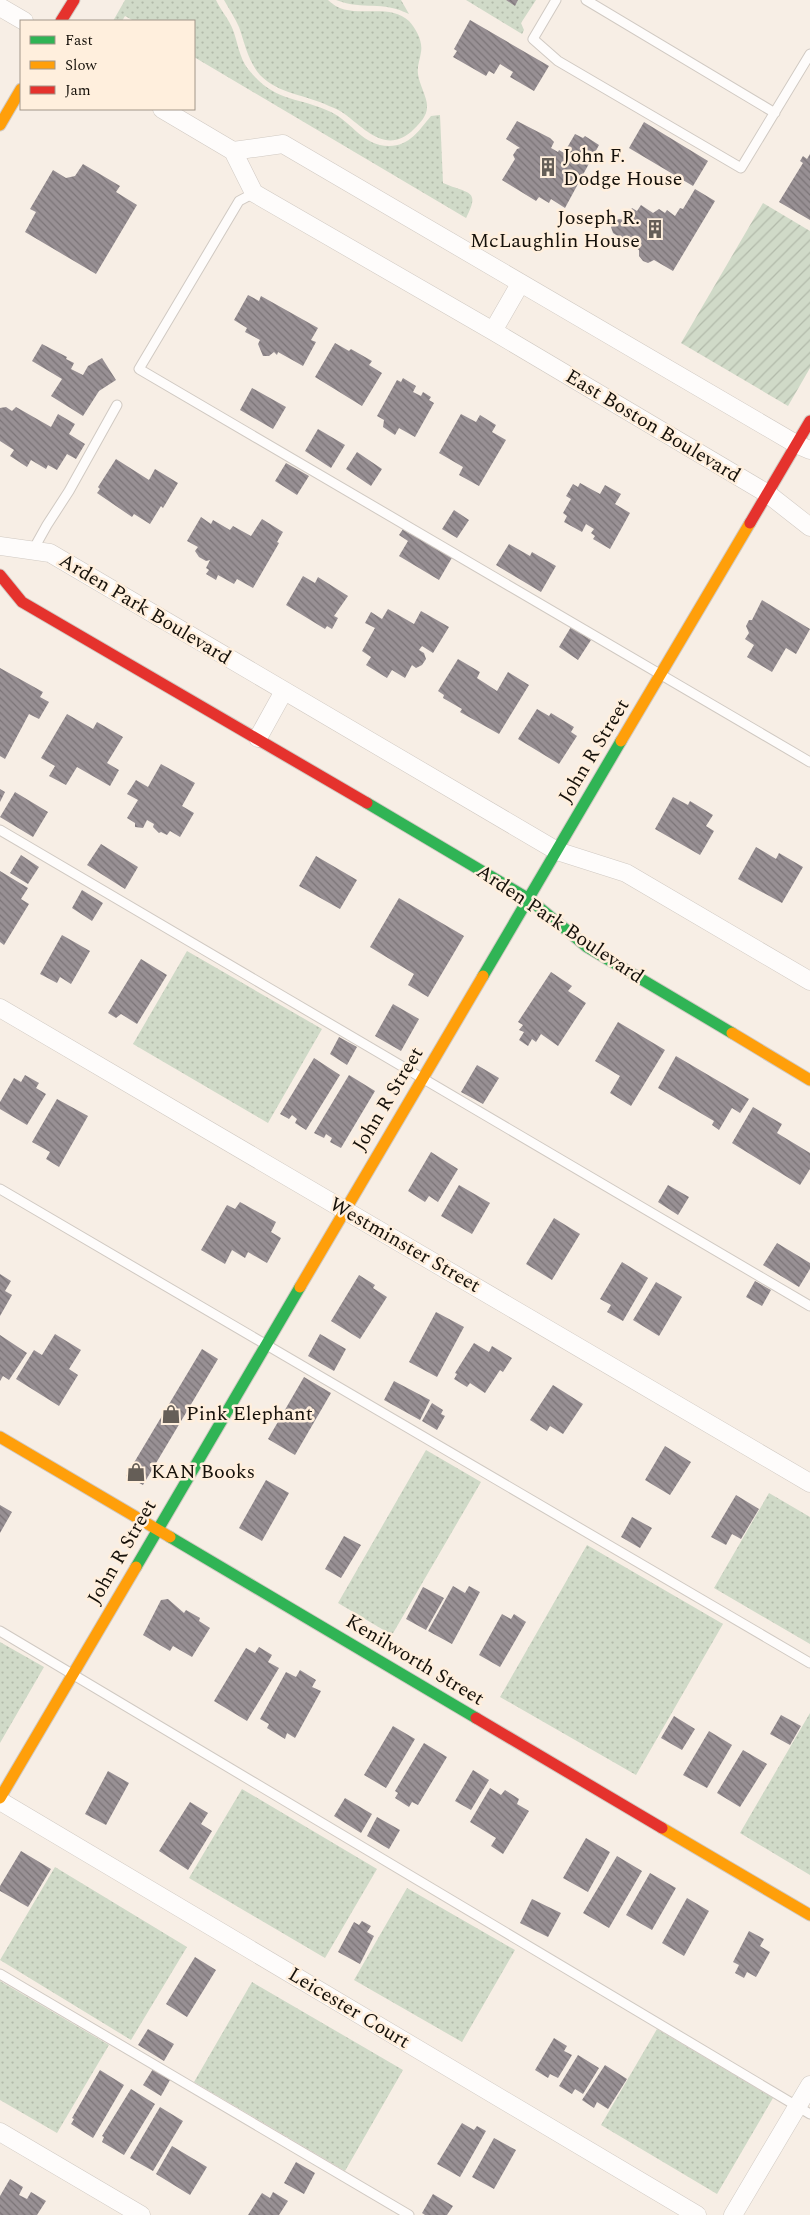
<svg xmlns="http://www.w3.org/2000/svg" width="810" height="2215" font-family="Spectral,serif">
	<style>
		.grass { fill: url(#grass-dots) }
		.garden { fill: url(#garden-furrows) }
		.building { fill: url(#building-back-hatch) }
		.lines { fill: none; stroke-linecap: round; stroke-linejoin: round }
		.lane-casing { stroke: #d0c9c2; stroke-width: 11 }
		.street-casing { stroke: #d0c9c2; stroke-width: 19 }
		.fast-casing { stroke: #d0c9c2; stroke-width: 13 }
		.slow-casing { stroke: #d0c9c2; stroke-width: 13 }
		.jam-casing { stroke: #d0c9c2; stroke-width: 13 }
		.lane { stroke: #fefcfb; stroke-width: 9 }
		.street { stroke: #fefcfb; stroke-width: 18 }
		.fast { stroke: #30b455; stroke-width: 11 }
		.slow { stroke: #ff9f0a; stroke-width: 11 }
		.jam { stroke: #e5322d; stroke-width: 11 }
		.labels { text-anchor: middle; dominant-baseline: central; stroke-width: 5; stroke-linejoin: round; paint-order: stroke }
		.poi-label { font-size: 20px; fill: #16110a; stroke: #ffefdd; text-anchor: start }
		.street-label { font-size: 20px; fill: #16110a; stroke: #ffefdd }
	</style>
	<defs>
		<pattern id="grass-dots" width="8" height="8" patternUnits="userSpaceOnUse" patternTransform="scale(1.25)"><rect width="8" height="8" fill="#d0dac8"/><path d="M2 2h.1M6 6h.1" fill="none" stroke="#b2baaa" stroke-width="1.8" stroke-linecap="round"/></pattern>
		<pattern id="garden-furrows" width="10" height="10" patternUnits="userSpaceOnUse" patternTransform="scale(1.25)"><rect width="10" height="10" fill="#d0dac8"/><path d="M-1 1l2-2M0 10L10 0M9 11l2-2" fill="none" stroke="#b2baaa"/></pattern>
		<pattern id="building-back-hatch" width="6" height="6" patternUnits="userSpaceOnUse" patternTransform="scale(1.25)"><rect width="6" height="6" fill="#989094"/><path d="M-1 5l2 2M0 0l6 6M5-1l2 2" fill="none" stroke="#7b7477"/></pattern>
	</defs>
	<rect width="100%" height="100%" fill="#f7eee5"/>
	<path class="grass" d="M125 0H216C221 11 229 19 233 30 238 43 239 57 248 69 275 103 297 96 331 112 353 123 363 146 389 146 410 146 419 130 431 116L440 115 443 183C468 194 481 189 466 218L194 57V21H134L125 16 122 21H113Z
		M224 0H328C350 23 387 0 409 21 416 29 423 41 421 52 420 60 417 65 418 74 419 84 428 99 427 107 427 116 420 123 414 129 388 155 367 131 346 115 341 111 335 108 329 106 307 95 278 94 260 75 248 61 245 44 239 27 235 18 229 9 224 0Z
		M336 0H401L409 14C381 0 365 11 336 0Z
		M466 0H506L515 5 518 0H536L521 23 524 30 522 34Z
		M187 951 322 1029 268 1123 133 1044Z
		M426 1450 481 1482 392 1635 338 1603Z
		M769 1493 810 1517V1644L714 1588Z
		M587 1545 723 1624 636 1775 500 1697Z
		M0 1642 44 1667 0 1743Z
		M810 1713V1875L740 1833Z
		M242 1789 377 1869 325 1958 189 1878Z
		M55 1867 187 1947 131 2040 0 1960Z
		M407 1888 515 1950 462 2042 354 1980Z
		M0 1981 109 2045 57 2133 0 2100Z
		M252 1982 403 2070 345 2171 194 2082Z
		M657 2029 773 2098 717 2194 601 2125Z"/>
	<path class="garden" d="M763 203 810 231V368L788 406 681 343Z"/>
	<path class="building" d="M506 0H518L515 6Z
		M470 20 549 66 534 91 510 77 513 72 500 64 494 74 489 71 486 76 453 57 457 51 454 49Z
		M517 121 550 138 554 142 551 148 558 152 559 150 564 153 575 134 583 138 585 136 599 145 565 208 551 199 549 203 539 197 536 201 502 180 515 159 513 155 517 149 520 148 506 139Z
		M644 122 708 161 693 186 629 148Z
		M810 154V220L779 202 803 163 800 161 803 156 807 159Z
		M83 164 120 186 116 192 137 205 96 274 25 232 36 212 30 209 53 170 66 178 75 176Z
		M695 189 715 201 673 271 654 260 648 263 643 261 639 256V250L613 233 611 227 613 222 619 219 625 220 632 208 637 211 641 205 653 213 659 209 665 213 667 210 675 216 680 208 683 209Z
		M248 295 259 301 261 296 318 328 311 340 316 342 303 366 278 352 277 355 274 352 269 356H263L258 344 260 340 245 332 247 328 234 320Z
		M335 343 349 351 351 349 372 361 369 365 382 373 362 406 315 377Z
		M42 344 67 357 66 359 74 363 71 369 83 375 88 366 102 358 116 380 99 391 83 416 51 396 62 379 32 361Z
		M403 378 416 386 413 392 421 396 423 392 431 397 429 400 434 403 415 437 399 428 395 435 383 427 384 420 377 416 397 380 401 382Z
		M252 388 286 407 273 429 240 410Z
		M6 407 12 411 16 407 51 427 58 414 75 424 69 434 85 444 76 459 67 454 57 470 48 465 46 469 31 460 27 467 10 456 14 450 0 441V408Z
		M461 414 476 422 480 415 496 425 492 432 506 440 479 486 459 475 463 467 439 453Z
		M318 429 345 445 331 468 305 451Z
		M357 452 382 469 371 486 346 469Z
		M116 459 149 480 155 469 178 483 163 508 161 506 150 524 134 514 132 517 97 493 100 489 98 487Z
		M286 463 309 476 297 495 275 481Z
		M580 483 600 494 605 485 621 494 615 504 630 513 610 549 593 539 595 536 591 533 594 529 586 524 582 532 564 522 567 516 563 513 571 499 566 496 573 484 578 487Z
		M454 510 469 520 457 538 442 529Z
		M201 517 211 524 213 520 230 530 233 526 251 536 262 519 283 532 277 542 279 543 253 588 237 579 234 584 218 575 216 580 206 574 209 570 206 568 210 560 206 561 199 557 195 551 198 547 187 541Z
		M403 529 410 534 411 532 453 556 439 580 399 556 408 541 399 535Z
		M509 544 530 556 532 552 556 566 541 592 496 565Z
		M303 576 315 583 318 577 348 596 334 616 338 618 332 629 327 626 325 629 286 605Z
		M762 600 810 629 796 654 786 648 772 672 747 657 754 645 745 639 749 633 746 626 749 620H752Z
		M388 609 414 624 421 611 449 627 433 653 422 646 419 650 424 653 426 659 422 665 416 668 412 665 405 678 392 670 387 678 366 665 371 657 362 651 375 628 365 623 371 612 382 619Z
		M571 627 591 640 578 660 559 647Z
		M458 659 480 672 477 678 497 691 508 672 529 685 499 734 460 712 462 709 443 698 444 695 438 691Z
		M0 668 43 692 40 697 49 702 39 719 29 714 5 759 0 756Z
		M537 709 549 716 551 713 574 727 571 732 577 736 559 764 518 739Z
		M67 714 93 729 97 722 123 737 107 763 119 770 110 786 77 767 66 785 49 776 55 766 41 758Z
		M161 764 195 783 182 806 194 813 180 837 170 831 167 835 161 832 159 833 153 827 154 824 147 820 143 828 135 827V823L127 818 138 800 127 794 136 780 148 787Z
		M0 789 5 792 0 802Z
		M15 792 48 812 33 837 0 817Z
		M673 797 688 805 690 801 713 815 706 826 714 831 700 855 655 829Z
		M101 844 138 867 125 889 87 865Z
		M756 847 776 859 779 853 803 867 782 903 738 879Z
		M21 855 39 867 28 884 10 873Z
		M316 856 357 880 340 909 299 886Z
		M0 871 28 888 21 899 29 904 4 945 0 942Z
		M82 890 103 903 92 921 72 908Z
		M399 898 464 936 428 997 408 985 414 974 370 947Z
		M62 935 90 951 71 984 60 977 57 983 40 974Z
		M141 959 167 975 137 1024 121 1014 116 1018 108 1013Z
		M551 972 572 986 568 991 586 1003 558 1046 541 1034 536 1042 532 1039 528 1046 519 1040 524 1032 519 1030 523 1025 518 1022Z
		M393 1004 419 1019 401 1051 375 1036Z
		M618 1022 665 1050 631 1106 610 1093 620 1076 595 1061Z
		M339 1037 357 1047 347 1065 330 1054Z
		M676 1056 749 1099 740 1113 732 1108 719 1130 712 1125 714 1121 658 1088Z
		M314 1058 340 1075 306 1130 295 1123 297 1119 292 1115 289 1119 280 1114Z
		M477 1065 499 1078 483 1104 461 1092Z
		M25 1075 39 1083 36 1088 46 1094 27 1125 0 1109V1102L14 1078 21 1082Z
		M349 1075 375 1091 341 1148 330 1142 332 1138 326 1134 324 1138 314 1133Z
		M57 1099 88 1116 59 1167 46 1159 50 1152 32 1142Z
		M753 1107 782 1124 777 1133 810 1153V1169L800 1185 732 1143Z
		M431 1152 458 1169 438 1202 429 1196 425 1202 408 1191Z
		M459 1185 490 1203 472 1234 441 1216Z
		M668 1185 689 1197 678 1215 658 1202Z
		M240 1202 276 1222 271 1232 281 1238 267 1263 248 1252 245 1258 232 1250 225 1264 201 1250 227 1205 235 1209Z
		M554 1218 580 1234 552 1280 526 1264Z
		M777 1243 810 1263V1269L799 1287 763 1265Z
		M622 1262 648 1278 623 1321 607 1312 611 1305 600 1299Z
		M0 1274 11 1281 5 1291 12 1295 0 1316Z
		M359 1275 375 1285 373 1288 387 1297 360 1339 331 1321Z
		M755 1281 771 1290 762 1306 746 1297Z
		M656 1282 682 1297 659 1336 633 1320Z
		M436 1312 464 1327 437 1377 409 1362Z
		M55 1334 81 1350 69 1369 78 1375 59 1406 16 1379 34 1350 42 1355Z
		M320 1334 346 1349 334 1371 308 1356Z
		M0 1335 27 1353 9 1380 3 1376 0 1381Z
		M474 1343 489 1352 492 1346 512 1358 503 1372 500 1370 485 1393 470 1383 467 1387 454 1379 457 1374 455 1373Z
		M202 1349 218 1359 143 1485 126 1476Z
		M304 1377 331 1393 295 1455 268 1439Z
		M394 1381 430 1400 420 1420 384 1400Z
		M553 1385 583 1404 563 1434 550 1426 547 1431 530 1420Z
		M432 1403 443 1410 441 1414 445 1416 437 1430 422 1421Z
		M665 1446 691 1462 670 1495 645 1480Z
		M266 1480 289 1493 262 1541 239 1528Z
		M736 1495 759 1509 741 1539 732 1534 726 1545 711 1537Z
		M0 1505 12 1512 0 1533Z
		M632 1517 652 1528 640 1548 621 1537Z
		M344 1536 361 1545 341 1578 325 1569Z
		M453 1586 465 1593 469 1586 480 1592 452 1644 428 1631Z
		M423 1587 444 1598 426 1630 406 1619Z
		M168 1599 184 1613 186 1610 200 1618 199 1621 210 1628 192 1657 173 1646 170 1651 143 1635 161 1600Z
		M502 1614 511 1619 514 1614 526 1622 500 1667 479 1655Z
		M259 1647 272 1655 268 1662 279 1668 247 1721 214 1701 246 1648 255 1653Z
		M300 1670 316 1680 312 1687 321 1691 295 1738 287 1733 285 1739 267 1728 269 1724 260 1719 286 1672 296 1677Z
		M781 1715 801 1726 790 1745 770 1734Z
		M674 1716 695 1729 682 1750 661 1738Z
		M393 1726 415 1739 386 1788 364 1775Z
		M709 1731 732 1745 707 1788 683 1775Z
		M424 1743 447 1757 418 1805 412 1802 409 1807 395 1798 398 1793 395 1791Z
		M743 1750 767 1764 740 1807 717 1793Z
		M473 1770 489 1780 471 1810 455 1801Z
		M108 1771 129 1783 106 1825 85 1814Z
		M490 1788 501 1795 505 1790 519 1799 517 1804 529 1811 503 1854 491 1846 496 1838 470 1822Z
		M345 1798 372 1814 361 1833 334 1816Z
		M190 1802 208 1813 201 1824 212 1831 188 1870 159 1851Z
		M377 1817 400 1830 389 1849 367 1836Z
		M586 1838 610 1852 588 1892 563 1878Z
		M21 1851 51 1869 28 1907 0 1891V1886Z
		M617 1856 642 1871 609 1928 583 1913Z
		M650 1873 676 1888 652 1930 626 1915Z
		M687 1898 709 1911 684 1956 662 1943Z
		M532 1899 561 1913 548 1937 520 1923Z
		M362 1921 371 1926 367 1932 374 1936 360 1964 338 1952 354 1922 359 1925Z
		M749 1931 764 1939 760 1946 770 1952 756 1977 747 1972 744 1978 735 1973 739 1965 733 1962Z
		M195 1957 216 1970 187 2017 166 2004Z
		M148 2029 174 2044 164 2061 138 2045Z
		M554 2038 567 2046 564 2051 572 2055 558 2078 550 2074 548 2078 535 2070Z
		M578 2055 599 2068 583 2094 575 2089 572 2094 559 2086Z
		M605 2065 627 2079 608 2109 597 2102 594 2108 582 2100Z
		M153 2069 170 2080 161 2096 143 2085Z
		M100 2070 124 2085 93 2138 71 2124 74 2119 72 2118Z
		M131 2089 155 2104 124 2155 102 2142 104 2137 102 2136Z
		M160 2107 183 2121 153 2171 130 2158Z
		M462 2123 474 2130 477 2126 486 2131 460 2177 437 2164Z
		M494 2138 516 2150 494 2189 472 2177Z
		M172 2146 207 2167 190 2195 156 2174Z
		M296 2162 315 2173 304 2194 284 2183Z
		M10 2179 23 2187 19 2195 27 2199 31 2192 46 2201 37 2215H0V2196Z
		M273 2192 288 2201 279 2215H248L262 2193 270 2198Z
		M433 2194 453 2206 447 2215H425L422 2213Z"/>
	<g class="lines">
		<g class="lane-casing">
			<path id="lane" d="M556 0 533 39 558 61 741 168 810 54
				M586 0 775 113
				M254 193 239 201 139 369 810 762
				M33 550 47 525 69 491 117 405
				M0 830 810 1306
				M0 1189 810 1663
				M0 1631 810 2114
				M0 1974 409 2215"/>
		</g>
		<g class="street-casing">
			<path id="street" d="M0 7 24 21
				M162 109 233 151 254 193 493 331 768 494 810 527
				M233 151 283 144 796 444 810 450
				M493 331 520 284
				M0 546 50 553 557 851 626 873 810 981
				M258 738 284 691
				M0 1008 810 1483
				M0 1801 697 2215
				M0 2132 141 2215
				M733 2215 810 2085"/>
		</g>
		<g class="fast-casing">
			<path id="fast" d="M367 803 529 899 587 947 732 1033
				M483 976 621 741
				M170 1537 476 1718
				M136 1567 300 1287"/>
		</g>
		<g class="slow-casing">
			<path id="slow" d="M0 125 21 89
				M621 741 750 523
				M732 1033 810 1080
				M300 1287 483 976
				M0 1437 170 1537
				M0 1798 136 1567
				M662 1828 810 1915"/>
		</g>
		<g class="jam-casing">
			<path id="jam" d="M61 21 74 0
				M750 523 810 421
				M0 575 22 602 367 803
				M476 1718 662 1828"/>
		</g>
		<use href="#lane" class="lane"/>
		<use href="#street" class="street"/>
		<use href="#fast" class="fast"/>
		<use href="#slow" class="slow"/>
		<use href="#jam" class="jam"/>
	</g>
	<defs>
		<g id="building-bare" transform="scale(1.5)"><path d="M-4-6H4V6H1V3H-1V6H-4ZM-2.5-4.3h1.7v1.8h-1.7ZM.8-4.3h1.7v1.8H.8ZM-2.5-1h1.7V.8h-1.7ZM.8-1h1.7V.8H.8Z" fill="#655e57" stroke="#ffefdd" stroke-width="2.5" paint-order="stroke"/></g>
		<g id="shop-bare" transform="scale(1.5)"><path d="M-5-2.5h2.3a2.7 3.5 0 0 1 5.4 0H5L5.5 6h-11ZM-1.5-2.5h3a1.5 2.3 0 0 0-3 0Z" fill="#655e57" stroke="#ffefdd" stroke-width="2.5" paint-order="stroke"/></g>
	</defs>
	<g fill-rule="evenodd">
		<use href="#building-bare" x="548" y="167"/>
		<use href="#building-bare" x="655" y="229"/>
		<use href="#shop-bare" x="171" y="1414"/>
		<use href="#shop-bare" x="136" y="1472"/>
	</g>
	<g class="labels">
		<g class="poi-label">
			<text x="563" y="156">John F.<tspan x="563" dy="23">Dodge House</tspan></text>
			<text x="640" y="218" text-anchor="end">Joseph R.<tspan x="640" dy="23">McLaughlin House</tspan></text>
			<text x="186" y="1414">Pink Elephant</text>
			<text x="151" y="1472">KAN Books</text>
		</g>
		<g class="street-label">
			<text transform="translate(653 426) rotate(31)">East Boston Boulevard</text>
			<text transform="translate(145 609) rotate(31)">Arden Park Boulevard</text>
			<text transform="translate(594 751) rotate(-59)">John R Street</text>
			<text transform="translate(560 924) rotate(34)">Arden Park Boulevard</text>
			<text transform="translate(388 1099) rotate(-59)">John R Street</text>
			<text transform="translate(405 1245) rotate(30)">Westminster Street</text>
			<text transform="translate(122 1552) rotate(-60)">John R Street</text>
			<text transform="translate(415 1660) rotate(31)">Kenilworth Street</text>
			<text transform="translate(349 2008) rotate(31)">Leicester Court</text>
		</g>
	</g>
	<rect x="20" y="20" width="175" height="90" fill="#ffefdd" stroke="#a29689"/>
	<rect x="30" y="36" width="25" height="8" fill="#30b455" stroke="#a29689"/>
	<text x="65" y="45" font-size="15" fill="#16110a">Fast</text>
	<rect x="30" y="61" width="25" height="8" fill="#ff9f0a" stroke="#a29689"/>
	<text x="65" y="70" font-size="15" fill="#16110a">Slow</text>
	<rect x="30" y="86" width="25" height="8" fill="#e5322d" stroke="#a29689"/>
	<text x="65" y="95" font-size="15" fill="#16110a">Jam</text>
</svg>
